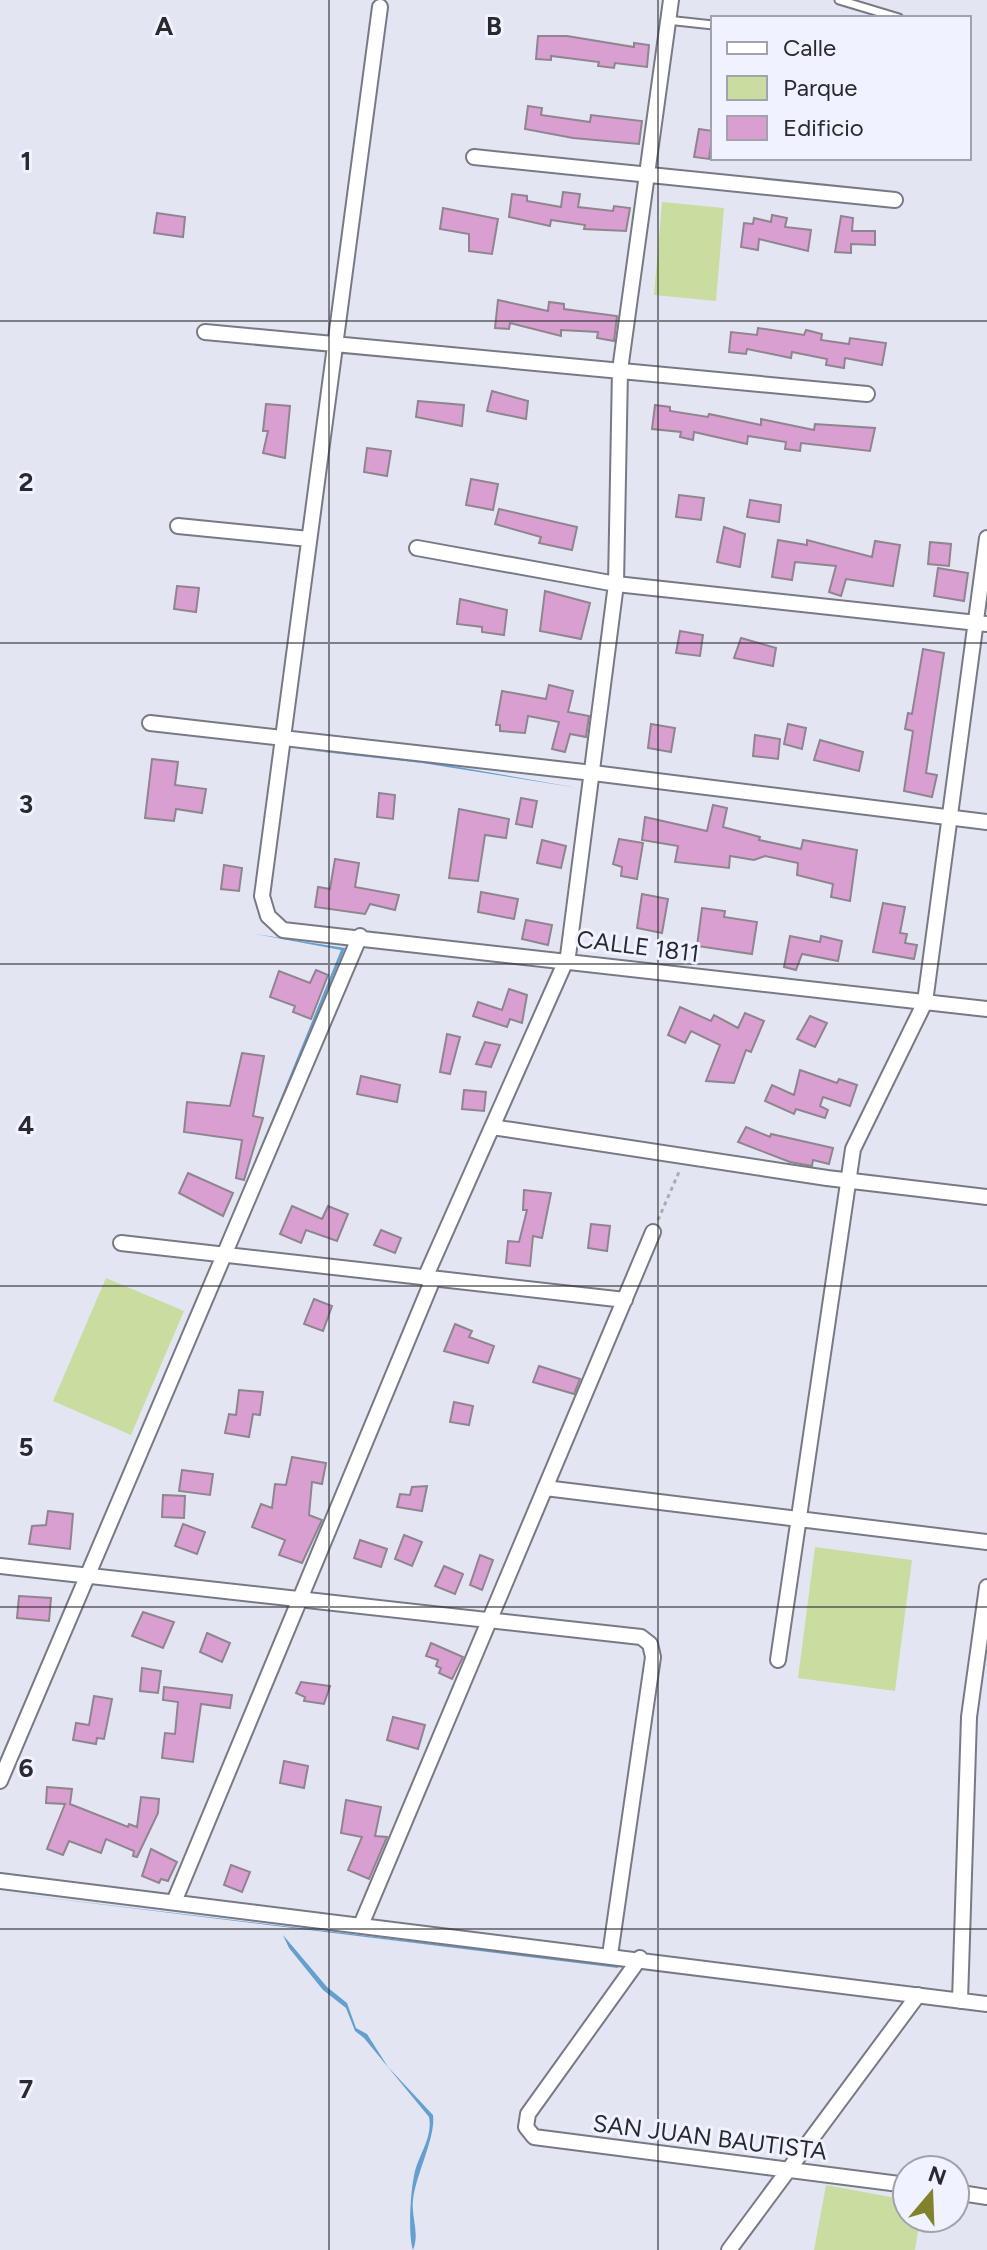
<svg xmlns="http://www.w3.org/2000/svg" width="987" height="2250" font-family="Figtree,sans-serif">
	<style>
		.green { fill: #c8dd9f }
		.water { fill: #639fcf }
		.building { fill: #d99fd1; stroke: #8f858d; stroke-width: 2 }
		.lines { fill: none; stroke-linecap: round; stroke-linejoin: round }
		.lane-casing { stroke: #777a84; stroke-width: 11 }
		.street-casing { stroke: #777a84; stroke-width: 18 }
		.path { stroke: #a9acb6; stroke-width: 3; stroke-dasharray: 4 4; stroke-linecap: butt }
		.lane { stroke: #fff; stroke-width: 7 }
		.street { stroke: #fff; stroke-width: 14 }
		.grid { fill: none; stroke: #292a2f; stroke-width: 2; stroke-opacity: 0.55 }
		.labels { text-anchor: middle; dominant-baseline: central; stroke-width: 6; stroke-linejoin: round; paint-order: stroke }
		.street-label { font-size: 24px; fill: #292a2f; stroke: #f0f3ff }
		.grid-label { font-size: 26px; text-anchor: middle; font-weight: bold; fill: #292a2f; stroke: #f0f3ff; stroke-width: 6; stroke-linejoin: round; paint-order: stroke }
	</style>
	<rect width="100%" height="100%" fill="#e3e6f2"/>
	<path class="green" d="M662 202 724 208 716 301 654 295Z
		M106 1278 184 1311 131 1435 53 1401Z
		M815 1547 912 1560 895 1691 798 1678Z
		M826 2185 907 2200V2218H920L915 2250H814Z"/>
	<path class="water" d="M296 749 424 761 578 788 422 763Z
		M250 933 345 948 224 1238 341 950Z
		M0 1892 618 1966V1968Z
		M283 1935 327 1987 347 2003 356 2028 367 2034 388 2067 433 2115C436 2137 416 2174 413 2200 411 2218 420 2233 413 2250 408 2235 410 2192 415 2171 420 2153 433 2136 429 2117L364 2038 355 2031 346 2008 323 1990 289 1948Z"/>
	<path class="building" d="M538 36H567L634 47V43L649 45 647 67 615 63 614 68 598 66 599 62 551 56V60L536 59Z
		M528 106 542 108 541 115 590 122 591 115 642 121 639 144 573 138 525 129Z
		M699 129 713 131 709 159 694 157Z
		M563 192 580 194 578 207 613 211 614 206 630 208 626 231 584 229 585 225 551 220 550 226 509 217 512 194 527 196V201L561 207Z
		M443 208 498 219 492 254 469 251V234L440 229Z
		M157 213 185 217 183 237 154 233Z
		M772 215 787 218 785 227 811 230 808 251 759 239 758 250 741 247 744 223 753 224 754 218 771 222Z
		M841 216 853 218 852 231H875V245L851 244V253L835 252Z
		M498 300 548 311 549 302 564 304V309L617 316 614 341 597 338 598 332 561 330V336L510 323 509 329 495 328Z
		M758 328 804 335 806 330 822 334 821 340 849 344 850 338 886 343 882 365 845 358 844 368 826 365 827 359 792 352 791 358 747 349 746 354 729 352 731 332 757 335Z
		M492 391 528 401 526 419 487 411Z
		M418 401 464 405 462 426 416 417Z
		M266 404 290 406 285 458 263 453 268 431H263Z
		M655 405 670 407V411L708 417 709 414 761 425V419L814 430 815 424 875 428 870 451 801 443 800 451 785 449 786 442 748 436 747 444 694 432 693 440 680 437 681 432 652 429Z
		M367 448 391 451 387 476 364 472Z
		M471 479 498 484 493 510 466 505Z
		M679 495 704 498 701 520 676 517Z
		M750 500 781 505 779 522 747 517Z
		M499 509 577 527 572 550 539 543 541 537 495 524Z
		M724 527 745 534 740 567 717 562Z
		M778 540 807 545V540L872 557 875 541 900 545 893 586 846 579 841 596 829 592 836 566 795 562 792 580 772 577Z
		M930 542 951 544 949 566 928 564Z
		M938 568 968 573 964 601 934 596Z
		M177 586 199 588 196 612 174 609Z
		M545 591 590 603 581 639 540 631Z
		M460 599 507 610 504 635 482 632V627L457 624Z
		M680 631 703 635 700 656 676 653Z
		M741 638 776 648 773 666 734 658Z
		M923 649 944 653 926 773 937 775 932 797 904 791 913 731 905 729 908 713 912 714Z
		M549 685 573 691 568 712 589 716 586 737 570 734 565 752 552 749 559 722 528 716 525 733 500 731V725H496L502 691 546 699Z
		M651 724 675 728 671 752 648 748Z
		M788 724 806 728 802 749 784 744Z
		M755 735 780 739 778 759 753 756Z
		M820 740 863 752 859 771 814 760Z
		M152 759 178 762 175 785 206 789 202 813 176 809 174 821 145 818Z
		M379 793 395 795 393 819 377 817Z
		M521 798 537 801 532 827 516 824Z
		M713 805 727 808 723 827 760 837 759 840 801 849 803 840 857 850 850 901 831 897 833 884 797 875 798 863 765 856 754 860 730 856 729 868 675 862 678 846 642 840 645 817 707 831Z
		M459 809 509 819 506 838 485 835 478 881 449 878Z
		M619 839 643 843 637 879 621 876 622 867 613 864Z
		M542 840 566 846 561 868 537 863Z
		M335 859 359 863 355 887 399 895 395 910 370 904 365 914 315 907 318 887 330 889Z
		M224 865 242 868 239 891 221 889Z
		M481 892 518 899 514 919 478 912Z
		M642 894 668 899 662 933 637 928Z
		M883 903 905 907 900 933 907 934 905 943 917 945 914 959 873 952Z
		M702 908 725 911 724 917 757 922 752 954 697 946Z
		M526 920 552 925 548 945 522 939Z
		M790 936 820 942 821 936 842 941 838 961 802 954 796 970 784 967Z
		M316 970 328 975 311 1019 293 1012 295 1006 270 997 279 971 310 983Z
		M509 989 527 995 522 1023 510 1019 507 1027 473 1016 478 1002 502 1010Z
		M680 1007 711 1021 714 1015 738 1028 745 1013 764 1021 751 1052 746 1050 734 1083 706 1081 720 1045 691 1031 685 1043 668 1035Z
		M810 1016 827 1023 815 1047 797 1039Z
		M447 1034 460 1037 450 1074 440 1072Z
		M485 1042 500 1045 491 1067 476 1064Z
		M242 1053 264 1056 253 1116 263 1118 244 1180 236 1178 242 1140 184 1132 187 1102 230 1106Z
		M800 1070 837 1083 839 1079 857 1085 850 1106 823 1097 820 1106 828 1110 825 1118 796 1109 794 1114 765 1101 772 1085 794 1095Z
		M361 1076 400 1085 397 1102 357 1094Z
		M464 1090 486 1092 484 1111 462 1109Z
		M746 1127 770 1137 771 1134 833 1148 829 1164 813 1160 812 1166 790 1162 738 1142Z
		M188 1173 233 1193 223 1216 179 1193Z
		M524 1190 551 1193 542 1238 533 1236 530 1266 506 1263 508 1241 519 1242 527 1210H523Z
		M292 1206 322 1219 328 1206 348 1214 337 1241 306 1230 301 1243 280 1234Z
		M591 1224 610 1226 607 1251 588 1248Z
		M381 1230 401 1238 395 1253 374 1245Z
		M314 1299 332 1306 323 1331 304 1324Z
		M455 1324 472 1331 469 1337 494 1346 488 1363 444 1351Z
		M539 1366 580 1379 574 1394 533 1382Z
		M239 1390 263 1392 260 1415 253 1414 249 1437 225 1433 229 1414 236 1415Z
		M454 1402 473 1406 469 1425 450 1422Z
		M292 1457 326 1463 322 1484 312 1482 309 1515 322 1520 302 1563 279 1555 285 1540 252 1527 261 1504 272 1508 275 1484 286 1485Z
		M182 1470 213 1474 210 1495 179 1491Z
		M427 1486 422 1511 397 1507 400 1494 410 1495 412 1487Z
		M163 1495 185 1496 184 1518 162 1517Z
		M48 1511 73 1514 70 1549 29 1544 32 1526 46 1525Z
		M183 1524 205 1532 197 1554 175 1546Z
		M404 1535 422 1542 412 1566 395 1559Z
		M360 1540 387 1549 381 1567 354 1558Z
		M480 1555 493 1560 482 1590 470 1585Z
		M444 1566 463 1574 455 1594 435 1586Z
		M19 1596 51 1598 49 1621 17 1618Z
		M143 1612 174 1622 163 1648 132 1636Z
		M207 1633 230 1643 222 1662 200 1652Z
		M431 1643 463 1657 452 1679 439 1673 441 1668 436 1666 438 1660 426 1656Z
		M142 1668 161 1671 158 1693 140 1691Z
		M301 1682 330 1686 324 1704 304 1701 305 1697 296 1693Z
		M164 1687 232 1695 230 1708 201 1704 193 1762 162 1758 165 1733 175 1734 178 1702 163 1700Z
		M94 1696 112 1699 104 1739 97 1738 96 1744 73 1740 76 1723 89 1725Z
		M393 1717 425 1725 418 1749 387 1740Z
		M284 1761 308 1766 304 1788 280 1783Z
		M47 1787 72 1789 70 1804 128 1827 129 1824 137 1827 141 1797 159 1799 158 1813 137 1857 133 1856 134 1851 106 1839 101 1853 69 1841 63 1855 47 1849 65 1804 46 1803Z
		M346 1800 381 1807 375 1836 387 1837 369 1879 348 1870 362 1837 341 1833Z
		M151 1849 177 1862 168 1881 161 1879 159 1883 142 1876Z
		M231 1865 250 1872 242 1892 224 1885Z"/>
	<g class="lines">
		<g class="lane-casing">
			<path id="lane" d="M839 0 899 18
				M667 20 713 25"/>
		</g>
		<g class="street-casing">
			<path id="street" d="M380 7 262 896 268 916 283 930 987 1009
				M474 157 895 200
				M205 332 867 394
				M178 526 309 539
				M417 548 616 584 987 624
				M150 723 593 773 987 822
				M492 1127 827 1178 987 1197
				M121 1243 625 1300
				M425 1278 568 956 616 584 620 370 671 0
				M545 1488 987 1542
				M0 1566 641 1637 650 1644 653 1657 610 1955
				M778 1660 853 1149 925 1002 987 538
				M0 1781 360 936
				M0 1881 987 2004
				M174 1902 433 1279
				M361 1925 653 1232
				M640 1958 528 2114 526 2127 534 2137 907 2185
				M960 2001 969 1717 987 1587
				M955 2192 987 2197
				M729 2250 918 1995"/>
		</g>
		<path class="path" d="M658 1220 679 1172"/>
		<use href="#lane" class="lane"/>
		<use href="#street" class="street"/>
	</g>
	<path class="grid" d="M329 0V2250M658 0V2250M0 321H987M0 643H987M0 964H987M0 1286H987M0 1607H987M0 1929H987"/>
	<g class="labels">
		<g class="street-label">
			<text transform="translate(638 946) rotate(7)">CALLE 1811</text>
			<text transform="translate(710 2137) rotate(7)">SAN JUAN BAUTISTA</text>
		</g>
	</g>
	<g class="grid-label">
		<text x="164" y="35">A</text>
		<text x="494" y="35">B</text>
		<text x="26" y="170">1</text>
		<text x="26" y="491">2</text>
		<text x="26" y="813">3</text>
		<text x="26" y="1134">4</text>
		<text x="26" y="1456">5</text>
		<text x="26" y="1777">6</text>
		<text x="26" y="2098">7</text>
	</g>
	<rect x="711" y="16" width="260" height="144" fill="#f0f3ff" stroke="#a0a3ac" stroke-width="2"/>
	<rect x="727" y="42" width="40" height="12" fill="#ffffff" stroke="#a0a3ac" stroke-width="2"/>
	<text x="783" y="56" font-size="24" fill="#292a2f">Calle</text>
	<rect x="727" y="76" width="40" height="24" fill="#c8dd9f" stroke="#a0a3ac" stroke-width="2"/>
	<text x="783" y="96" font-size="24" fill="#292a2f">Parque</text>
	<rect x="727" y="116" width="40" height="24" fill="#d99fd1" stroke="#a0a3ac" stroke-width="2"/>
	<text x="783" y="136" font-size="24" fill="#292a2f">Edificio</text>
	<g transform="translate(931 2194) rotate(19)"><circle r="38" fill="#f0f3ff" stroke="#a0a3ac" stroke-width="2"/>
	<path d="M0-6L14 30L0 20L-14 30Z" fill="#81822b"/>
	<text y="-12" font-size="22" font-weight="bold" text-anchor="middle" fill="#292a2f">N</text>
	</g>
</svg>
